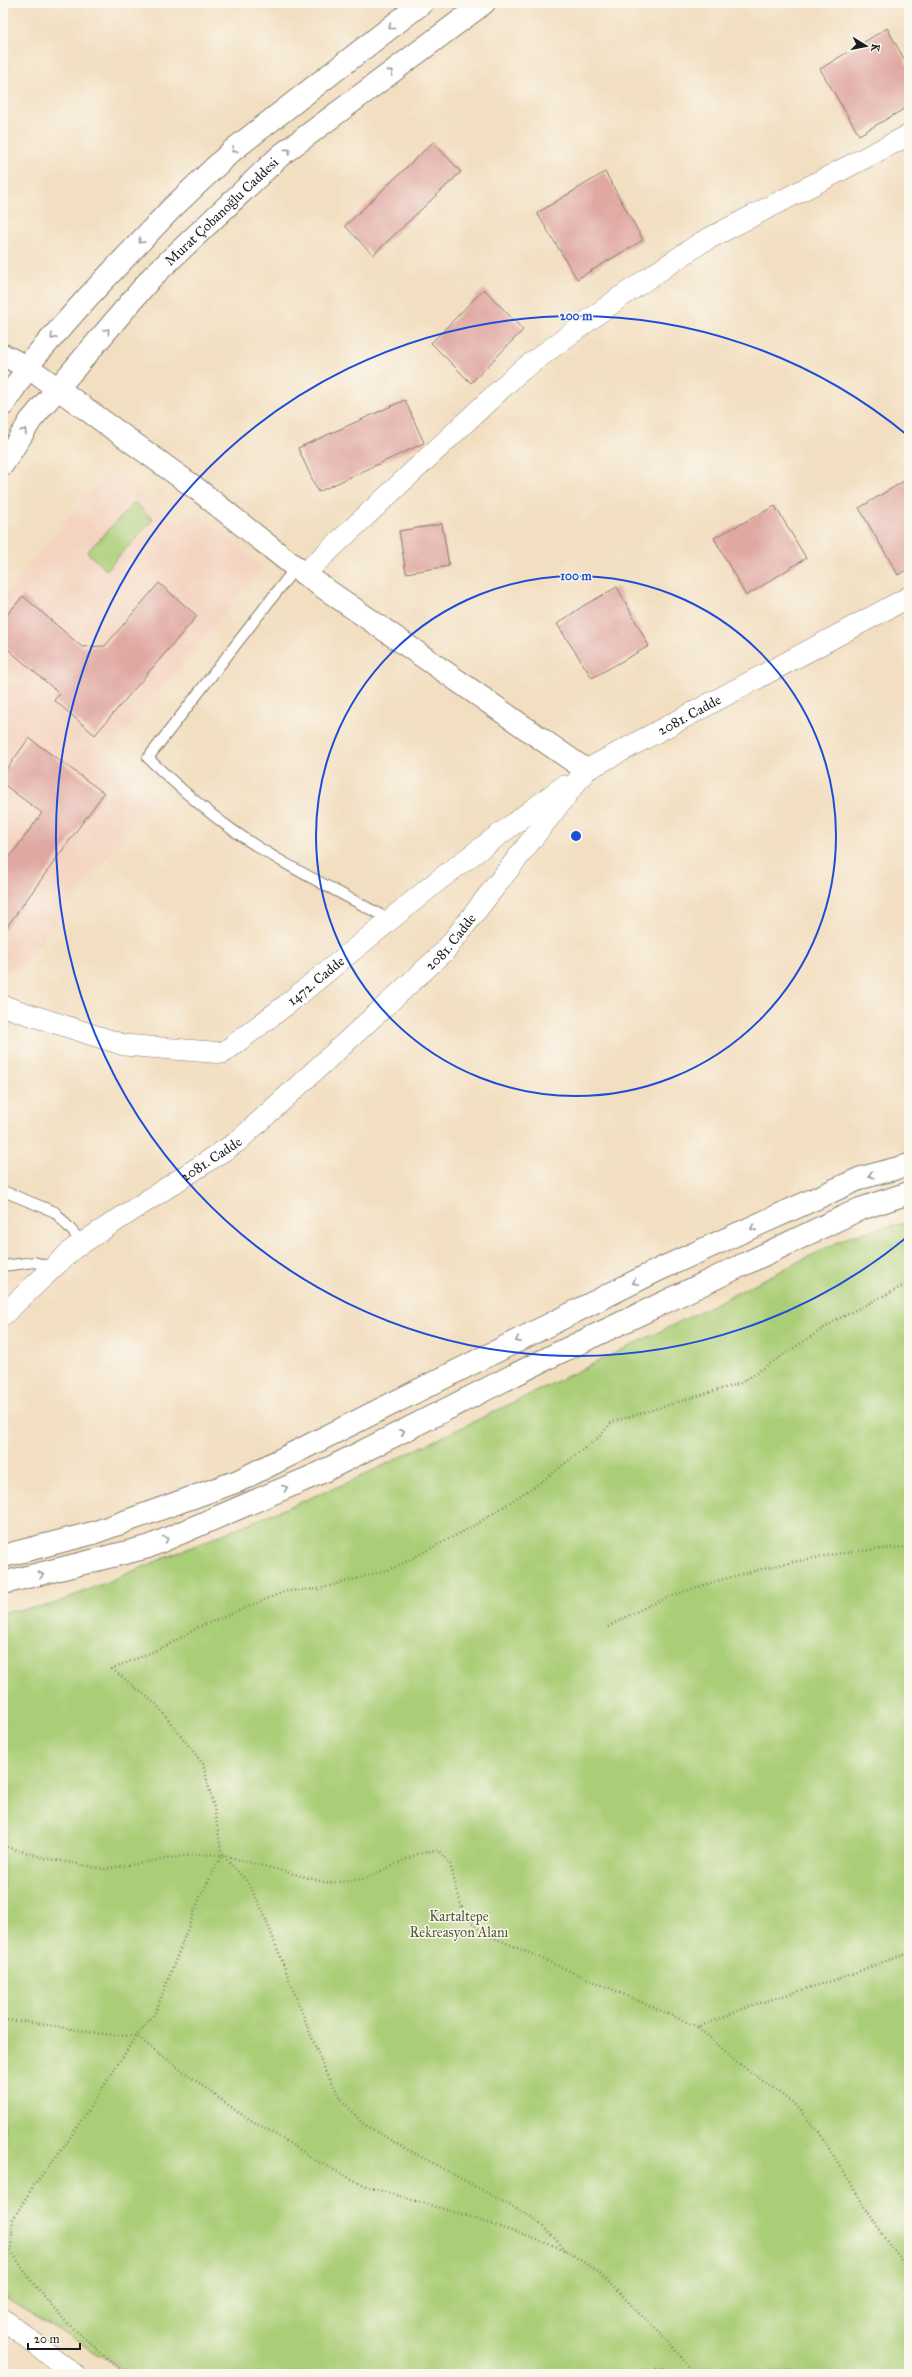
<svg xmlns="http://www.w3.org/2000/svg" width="912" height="2377" font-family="'IM FELL Great Primer',serif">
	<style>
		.built { fill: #f4d3c0 }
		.green { fill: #aace77; stroke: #63754a }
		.building { fill: #e0a8a3 }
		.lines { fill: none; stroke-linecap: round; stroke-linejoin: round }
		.lane-casing { stroke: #877d6e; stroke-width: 12 }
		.street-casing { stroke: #877d6e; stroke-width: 22 }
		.secondary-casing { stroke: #877d6e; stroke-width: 24 }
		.path { stroke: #877d6e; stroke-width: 2.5; stroke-dasharray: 1 3; stroke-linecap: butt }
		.lane { stroke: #fff; stroke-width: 10 }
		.street { stroke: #fff; stroke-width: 21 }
		.secondary { stroke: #fff; stroke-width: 22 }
		.oneway { stroke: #999 }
		.ring { fill: none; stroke: #1d4ed8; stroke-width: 2 }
		.labels { text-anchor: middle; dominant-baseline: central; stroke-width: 3; stroke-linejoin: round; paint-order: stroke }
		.street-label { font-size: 14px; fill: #1c1c1c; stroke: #fbf7ec }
		.park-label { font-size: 14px; fill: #4e5a3c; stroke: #fbf7ec }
		.centre { fill: #1d4ed8; stroke: #fbf7ec; stroke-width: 2 }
		.ring-label { font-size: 12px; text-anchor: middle; font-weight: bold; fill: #1d4ed8; stroke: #fbf7ec; stroke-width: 3; stroke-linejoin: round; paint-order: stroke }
	</style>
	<rect width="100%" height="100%" fill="#fbf7ec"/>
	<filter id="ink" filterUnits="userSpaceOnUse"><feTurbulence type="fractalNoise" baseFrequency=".025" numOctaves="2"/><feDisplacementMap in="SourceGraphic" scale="8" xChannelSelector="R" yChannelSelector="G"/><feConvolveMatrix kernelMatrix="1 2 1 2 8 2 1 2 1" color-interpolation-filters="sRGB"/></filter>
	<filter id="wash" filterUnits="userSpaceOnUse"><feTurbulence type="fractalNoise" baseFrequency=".012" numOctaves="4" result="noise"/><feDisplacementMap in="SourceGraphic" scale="16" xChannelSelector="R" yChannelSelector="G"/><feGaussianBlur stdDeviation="0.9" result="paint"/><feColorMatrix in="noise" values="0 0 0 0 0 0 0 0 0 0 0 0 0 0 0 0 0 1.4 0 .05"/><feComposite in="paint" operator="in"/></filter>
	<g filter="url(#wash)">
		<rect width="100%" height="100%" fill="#f2dec0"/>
		<path class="built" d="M111 468 180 526 194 510 263 568 107 753 155 796 29 957 3 977V690L17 683H24L3 666V597Z"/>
		<path class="green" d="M135 502 153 520 106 570 87 552Z
			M909 1222V2374H131L3 2297V1612L51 1605 349 1482 665 1329 852 1235Z"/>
		<g id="blocks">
			<path class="building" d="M887 28 909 68V106L859 135 820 69Z
				M433 142 461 172 373 255 345 226Z
				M605 172 643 240 577 279 537 213Z
				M484 289 523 330 471 383 431 343Z
				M405 400 424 443 318 492 298 448Z
				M909 478V568L898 575 859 508Z
				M775 506 806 558 746 596 714 538Z
				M442 524 449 566 406 573 399 531Z
				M159 583 197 616 95 735 54 700 60 694 3 645V619L23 596 82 647 105 646Z
				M617 587 649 646 592 678 557 624 583 606Z
				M29 738 104 793 3 932V853L9 858 42 813 3 784V774Z"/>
		</g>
	</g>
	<g filter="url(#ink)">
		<use href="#blocks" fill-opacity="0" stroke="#877d6e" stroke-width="1"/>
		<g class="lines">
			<g class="lane-casing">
				<path id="lane" d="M296 567 148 758C175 784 203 809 234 831 282 865 338 891 390 920
					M3 1191 55 1212 83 1243
					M3 1266 34 1262 54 1268"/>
			</g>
			<g class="street-casing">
				<g id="street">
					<path d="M304 574 518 373 619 298 702 242 909 135"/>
					<path id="s1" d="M3 1006 124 1045 223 1053 286 1005 440 879 564 786"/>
					<path id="s2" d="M3 1315 73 1249 237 1142 444 952 586 770 909 597"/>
					<path d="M3 2319 74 2374"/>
				</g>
			</g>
			<g class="secondary-casing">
				<g id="secondary">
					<path d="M3 355 29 368 197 489 304 574 586 770"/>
					<path d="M3 405 34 358 87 298 171 209 233 150 422 3"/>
					<path id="s3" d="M3 464 31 420 152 277 281 155 484 3"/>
					<path d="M3 1556 93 1533 238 1481 658 1270 861 1178 909 1165"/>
					<path d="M3 1583 148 1547 320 1473 554 1355 732 1270 860 1209 909 1193"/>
				</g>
			</g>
			<path class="path" d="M608 1627C656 1599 696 1586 750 1572 807 1558 850 1550 909 1547
				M3 1846 45 1858 105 1869 196 1854 222 1855
				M3 2020C48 2022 92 2036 136 2036L155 2013 200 1897 222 1855 328 1883 364 1879 417 1854 438 1850 450 1864 463 1912 476 1927 490 1936 698 2027 750 2006 841 1978 909 1952
				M698 2027 737 2062 792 2102 819 2132 878 2228 909 2272
				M566 2250 535 2219 392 2141 362 2123 343 2101 326 2074 261 1907 246 1880 222 1855 214 1808 203 1764 157 1705 112 1669 166 1646 199 1627 286 1591 319 1589 394 1568 477 1524 541 1482 599 1437 612 1422 741 1383 836 1320 909 1283
				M125 2374 66 2322 32 2282 11 2251 13 2219 34 2185 64 2147 98 2095 136 2036 239 2113 288 2142 320 2163 368 2187 474 2218 566 2250 598 2272 672 2345 694 2374
				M650 2374 655 2369 665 2368 681 2374"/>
			<use href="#lane" class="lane"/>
			<use href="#street" class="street"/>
			<use href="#secondary" class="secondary"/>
		</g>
		<defs><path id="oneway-chevron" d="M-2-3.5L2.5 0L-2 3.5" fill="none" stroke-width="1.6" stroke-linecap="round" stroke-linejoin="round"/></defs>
		<g class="oneway">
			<use href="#oneway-chevron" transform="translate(391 27) rotate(142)"/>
			<use href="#oneway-chevron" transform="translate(391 72) rotate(-37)"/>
			<use href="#oneway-chevron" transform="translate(234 150) rotate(139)"/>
			<use href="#oneway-chevron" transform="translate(288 151) rotate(-37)"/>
			<use href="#oneway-chevron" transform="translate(141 241) rotate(134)"/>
			<use href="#oneway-chevron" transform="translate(107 331) rotate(-50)"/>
			<use href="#oneway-chevron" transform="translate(53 337) rotate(131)"/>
			<use href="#oneway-chevron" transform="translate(24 431) rotate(-58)"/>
			<use href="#oneway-chevron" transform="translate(871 1175) rotate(165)"/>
			<use href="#oneway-chevron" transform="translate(753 1228) rotate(156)"/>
			<use href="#oneway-chevron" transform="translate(635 1282) rotate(154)"/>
			<use href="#oneway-chevron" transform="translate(518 1340) rotate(154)"/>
			<use href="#oneway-chevron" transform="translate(402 1432) rotate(-27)"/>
			<use href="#oneway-chevron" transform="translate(285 1488) rotate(-23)"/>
			<use href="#oneway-chevron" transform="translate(166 1539) rotate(-23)"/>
			<use href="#oneway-chevron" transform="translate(41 1575) rotate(-14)"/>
		</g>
	</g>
	<g class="ring">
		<circle cx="576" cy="836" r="260"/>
		<path d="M907 1237A520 520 0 1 1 907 435"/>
	</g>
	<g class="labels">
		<g class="street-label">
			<text stroke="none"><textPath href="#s3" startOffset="335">Murat Çobanoğlu Caddesi</textPath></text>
			<text stroke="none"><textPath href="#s2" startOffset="921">2081. Cadde</textPath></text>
			<text stroke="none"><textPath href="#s2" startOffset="585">2081. Cadde</textPath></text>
			<text stroke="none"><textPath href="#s1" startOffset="344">1472. Cadde</textPath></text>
			<text stroke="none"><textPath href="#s2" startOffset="261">2081. Cadde</textPath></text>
		</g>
		<g class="park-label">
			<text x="459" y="1916">Kartaltepe<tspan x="459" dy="16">Rekreasyon Alanı</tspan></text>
		</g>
	</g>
	<circle cx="576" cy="836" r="6" class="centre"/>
	<g class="ring-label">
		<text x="576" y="320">200 m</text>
		<text x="576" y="580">100 m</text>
	</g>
	<rect width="912" height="2377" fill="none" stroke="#fbf7ec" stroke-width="16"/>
	<g transform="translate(866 46) rotate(100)" stroke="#fbf7ec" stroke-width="3" paint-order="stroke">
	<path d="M0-3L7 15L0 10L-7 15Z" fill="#1c1c1c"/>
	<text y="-6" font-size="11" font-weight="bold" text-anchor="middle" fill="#1c1c1c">K</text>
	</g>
	<path d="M28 2343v6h52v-6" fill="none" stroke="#1c1c1c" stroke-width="2"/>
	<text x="34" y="2343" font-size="12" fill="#1c1c1c" stroke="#fbf7ec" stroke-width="3" paint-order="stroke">20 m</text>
</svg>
